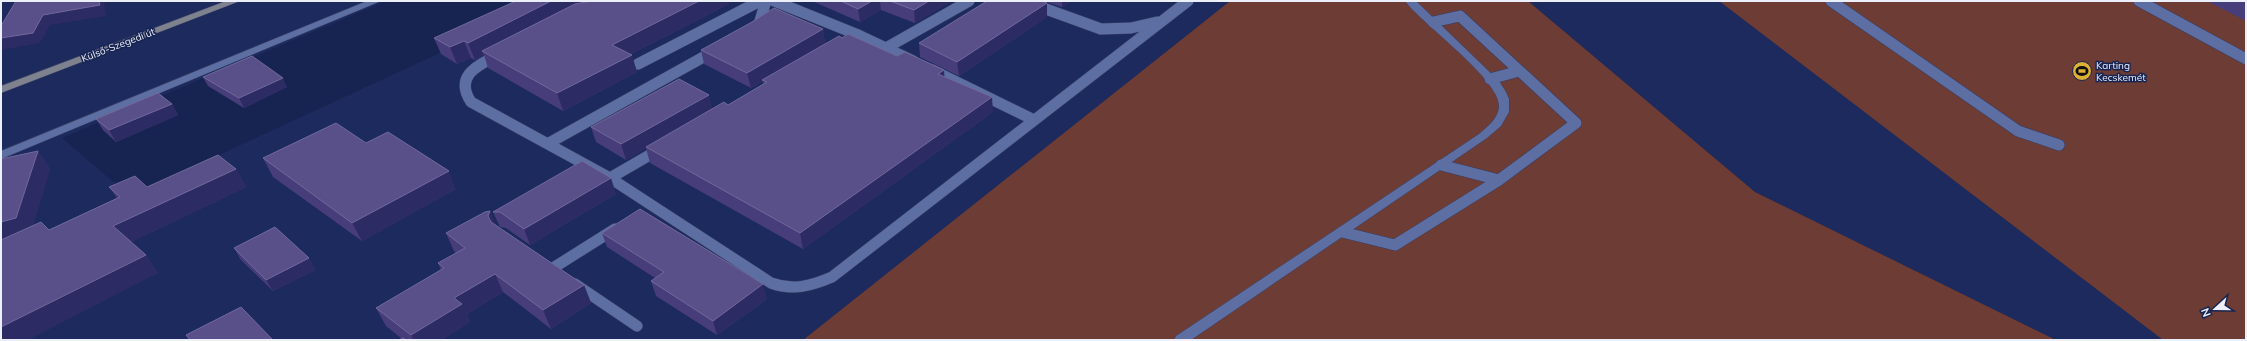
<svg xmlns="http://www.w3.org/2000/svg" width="2247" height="341" font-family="Mulish,sans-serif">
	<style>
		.built { fill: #1c2a5e }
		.green { fill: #6c3c35 }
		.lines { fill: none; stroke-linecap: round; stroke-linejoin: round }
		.lane-casing { stroke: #383d61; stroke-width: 12 }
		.street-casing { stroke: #383d61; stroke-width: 1 }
		.secondary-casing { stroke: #383d61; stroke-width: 1 }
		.lane { stroke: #5c6ea2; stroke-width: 11 }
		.street { fill: #5c6ea2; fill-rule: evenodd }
		.secondary { fill: #7e818e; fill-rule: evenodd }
		.wall { fill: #483d7b }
		.shaded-wall { fill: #2d2b64 }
		.building { fill: #5a5089; stroke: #71699b }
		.labels { text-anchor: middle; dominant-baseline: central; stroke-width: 3; stroke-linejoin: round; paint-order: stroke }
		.street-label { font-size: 10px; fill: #ecf0fc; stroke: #172451 }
		.poi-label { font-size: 10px; fill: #ecf0fc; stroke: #172451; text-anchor: start }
	</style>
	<rect width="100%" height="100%" fill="#172451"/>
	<path class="built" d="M1 1H386L62 138 130 196 552 1H1230L803 340H1Z
		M1528 1H1719L2163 340H2056L1755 192Z"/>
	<path class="green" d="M1230 1H1528L1755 192 2056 340H803Z
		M1719 1H2246V340H2163Z"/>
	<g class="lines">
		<g class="lane-casing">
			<path id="lane" d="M774 1 856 34 913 61
				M1024 1 1101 29 1131 28 1157 22
				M1831 1 2018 131 2059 145
				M2139 1 2246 59
				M1433 22 1460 16 1576 123 1499 180 1441 165
				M753 29 759 24 766 1
				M886 48 969 1
				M498 55C477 66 454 76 471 102L610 178 771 283C793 291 811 286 832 277L1188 1
				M638 64 760 1
				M932 70 1034 120
				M1490 79 1519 71
				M549 143 716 50
				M610 178 660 149
				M1342 232 1395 245 1499 180
				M553 268 615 229
				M575 284 637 326"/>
		</g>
		<g class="street-casing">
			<path id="street" d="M367 1H381L1 159V151Z
				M1405 1H1416L1499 81 1506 92 1509 99V112L1501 126 1487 138 1191 340H1174L1176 336 1479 134C1487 127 1498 119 1499 107 1501 80 1423 25 1405 1Z"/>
		</g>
		<g class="secondary-casing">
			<path id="secondary" d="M226 1H240L1 93V86Z"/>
		</g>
		<use href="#lane" class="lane"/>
		<use href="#street" class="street"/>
		<use href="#secondary" class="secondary"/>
	</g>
	<path class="wall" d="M812 1H951L915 23 881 10 860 22Z
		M1044 1H1071L1062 7Z
		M2207 1H2246V21Z
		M729 4 631 54 637 72 563 111 488 68 484 55 475 60 471 58 457 64 441 54 434 38Z
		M1047 17 959 76 920 57 919 43Z
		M823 29 825 44 944 77 993 112 803 249 650 163 646 148 626 160 596 142 591 127 712 109 728 105 763 84V81L751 88 704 64 701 50Z
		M203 77 287 87 244 108 208 86Z
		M172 104 178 115 116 142 103 130 96 119Z
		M366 143 456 189 362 241 273 177 263 158Z
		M38 151 50 169 33 225 49 230 117 198 109 187H147L236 169 246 187 131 242 146 255 158 273 1 340Z
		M616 194 530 245 506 228 500 227 493 212Z
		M496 226 584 285 591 303 551 329 503 292 467 314 470 322 441 340H399L402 339 386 326 376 308 441 270 438 263 456 253 454 251 446 233Z
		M602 233 767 299 717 335 656 296 651 281 655 278 607 247Z
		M234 248 309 258 315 270 273 291 241 260Z"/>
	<path class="shaded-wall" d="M99 1H104L106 16 50 25 40 43 1 50V38L43 15Z
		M551 1H606L482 51 484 55 475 60 468 43Z
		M699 1H728L729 4 617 61 612 45Z
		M872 1H880L881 10 860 22 858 9Z
		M929 1H951L915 23 914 10Z
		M1062 1H1071L1062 7Z
		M1047 3V17L959 76 957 62Z
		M823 29 825 44 751 88 747 73Z
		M464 41 471 58 457 64 450 47Z
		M632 55 637 72 563 111 557 93Z
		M944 70 945 85 938 74Z
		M283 78 287 87 244 108 239 98Z
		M709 95 713 110 646 147V148L626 160 621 144Z
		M992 97 993 112 803 249 800 233Z
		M172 104 178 115 116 142 109 130Z
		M38 151 50 169 30 237 1 244V222Z
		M236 169 246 187 125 245 113 226Z
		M449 171 456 189 362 241 352 223Z
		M611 178 616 194 530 245 524 229Z
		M490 211 498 229 495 234 488 216Z
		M146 255 158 273 28 340H1V327Z
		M309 258 315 270 273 291 266 280Z
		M495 274 503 292 467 314 470 322 441 340H413L411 335 454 298Z
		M763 284 767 299 717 335 713 321Z
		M584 285 591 303 551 329 543 310Z"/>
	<path class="building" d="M16 1H99L100 5 43 15 33 33 1 38V26Z
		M516 1H551L468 43 464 41 450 47 434 38Z
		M592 1H699L612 45 632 55 557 93 482 51 575 4Z
		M841 1H872L858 9Z
		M890 1H929L914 10Z
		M987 1H1041L1047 3 957 62 919 43Z
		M774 8 823 29 747 73 701 50 752 22Z
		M848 34 897 56 905 52 944 70 938 74 992 97 800 233 646 147 724 102 728 105 767 82 762 80 839 36 842 38Z
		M252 56 283 78 239 98 203 77Z
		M679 79 709 95 621 144 591 127Z
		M158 93 172 104 109 130 96 119Z
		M336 123 366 143 388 132 449 171 352 223 263 158Z
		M38 151 16 218 1 222V159Z
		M218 155 236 169 113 226 146 255 1 327V240L41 222 49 230 120 197 109 187 135 176 147 187Z
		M582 161 611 178 524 229 500 212H493Z
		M640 209 763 284 713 321 651 281 664 272 602 233Z
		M490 211 488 216 491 222 584 285 543 310 495 274 454 298 462 304 411 335 376 308 444 268 438 263 465 248 446 233 485 212Z
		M275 227 309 258 266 280 234 248Z
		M241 307 273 340H190L186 335Z
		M403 338 406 340H399Z"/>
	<defs>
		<g id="stadium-disc" transform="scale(1)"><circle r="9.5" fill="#ddb133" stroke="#172451"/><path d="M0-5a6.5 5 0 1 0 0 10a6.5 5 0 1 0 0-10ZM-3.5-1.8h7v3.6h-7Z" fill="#111"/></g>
	</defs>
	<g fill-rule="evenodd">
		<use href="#stadium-disc" x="2082" y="71"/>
	</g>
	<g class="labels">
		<g class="street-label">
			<text transform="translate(118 45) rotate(-21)">Külső-Szegedi út</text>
		</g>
		<g class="poi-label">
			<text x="2096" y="65">Karting<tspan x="2096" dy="12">Kecskemét</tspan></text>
		</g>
	</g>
	<rect width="2247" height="341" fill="none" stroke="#ecf0fc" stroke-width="4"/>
	<g transform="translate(2215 309) rotate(249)" stroke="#172451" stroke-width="3" paint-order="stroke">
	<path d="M0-3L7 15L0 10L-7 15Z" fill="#ecf0fc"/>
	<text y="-6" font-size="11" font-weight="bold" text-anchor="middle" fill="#ecf0fc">N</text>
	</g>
</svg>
